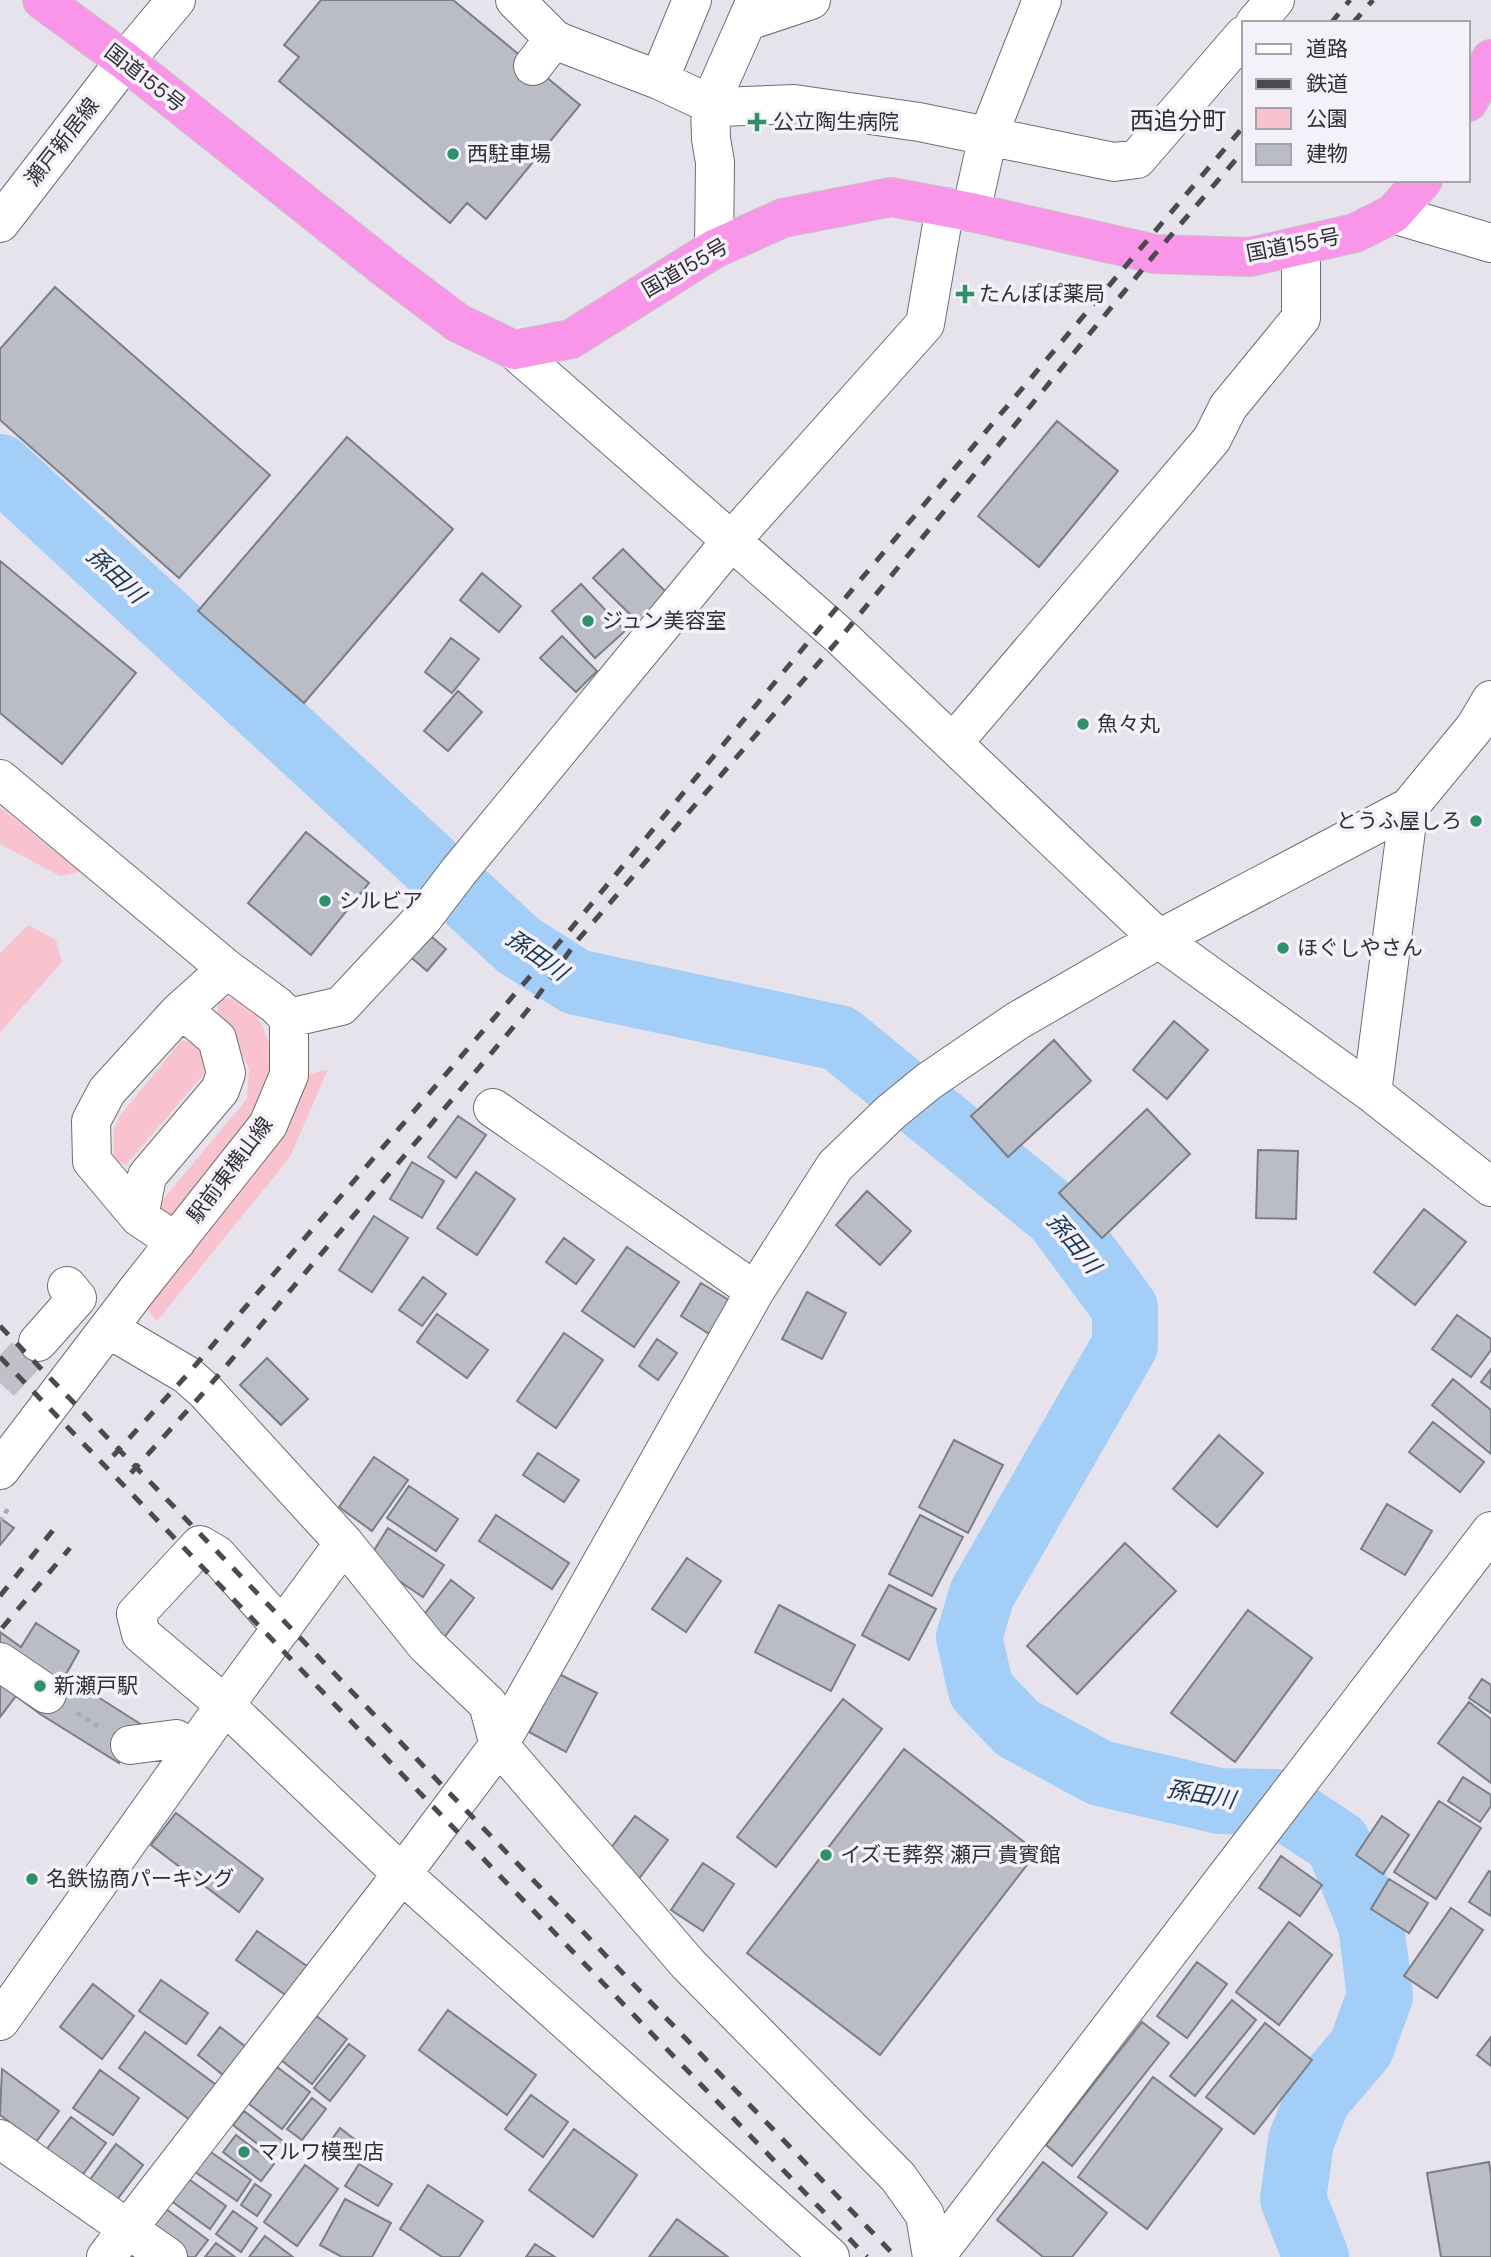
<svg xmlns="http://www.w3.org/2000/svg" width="1491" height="2257" viewBox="0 0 1491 2257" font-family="'DM Sans','Noto Sans JP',sans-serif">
	<rect width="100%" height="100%" fill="#e7e3ed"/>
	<path fill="#f8c2cf" d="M0,807L81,872L60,876L0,844Z
		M28,925L56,940L62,962L0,1032V953Z
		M234,997L255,1010L277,1060L265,1106L172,1217L155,1209L247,1099L249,1069L235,1040L217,1016L219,1000Z
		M181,1041H197L206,1049L204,1074L126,1165L114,1159V1129L120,1116Z
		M328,1069L290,1157L157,1321L145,1307L300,1077Z"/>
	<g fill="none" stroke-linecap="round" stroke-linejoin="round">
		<path stroke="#a3cef8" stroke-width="66" d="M0,467L518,945L576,982L839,1038L1057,1216L1125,1308V1345L982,1594L969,1637L981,1690L1017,1728L1100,1773L1219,1801L1276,1802L1338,1843L1371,1925L1380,1996L1361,2048L1318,2098L1301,2141L1293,2199L1316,2257"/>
	</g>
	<path fill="#bbbdc6" stroke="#7c7e87" stroke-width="2" d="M321,0H453L580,105L486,219L467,203L450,223L279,81L299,57L284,45Z
		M55,287L270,475L179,578L0,420V349Z
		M1057,421L1118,471L1039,567L978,516Z
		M347,437L453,529L304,703L198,611Z
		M623,549L669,595L640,624L593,578Z
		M0,561L136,673L62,764L0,713Z
		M482,573L521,606L499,632L460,600Z
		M581,584L625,631L595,658L552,611Z
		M562,636L597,671L576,692L540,658Z
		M451,638L479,659L452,693L425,672Z
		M458,691L482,712L448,751L424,731Z
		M306,832L369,883L311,955L248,903Z
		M426,932L446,949L427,971L407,954Z
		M1174,1021L1208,1050L1167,1099L1133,1070Z
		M1054,1040L1091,1081L1008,1157L971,1116Z
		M1147,1109L1190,1154L1102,1238L1059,1193Z
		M458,1116L486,1135L456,1178L428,1157Z
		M1258,1150L1298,1151L1296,1219L1256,1218Z
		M412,1162L444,1181L422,1218L390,1199Z
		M476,1172L515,1199L477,1255L437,1228Z
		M867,1191L911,1231L880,1265L836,1225Z
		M1424,1209L1466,1242L1415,1305L1374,1272Z
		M374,1216L408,1238L372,1292L339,1270Z
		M564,1238L594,1260L576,1284L546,1262Z
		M627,1247L679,1282L634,1347L582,1311Z
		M423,1277L446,1294L422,1326L399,1310Z
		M701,1283L732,1302L711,1335L681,1316Z
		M807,1292L846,1313L822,1359L782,1339Z
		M437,1314L488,1350L467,1378L417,1342Z
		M1457,1315L1491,1339V1350L1471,1377L1432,1349Z
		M564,1333L603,1360L556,1428L517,1401Z
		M657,1339L677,1353L658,1380L639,1366Z
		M267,1358L308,1399L281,1425L240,1385Z
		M1491,1369V1389L1481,1382Z
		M1453,1379L1491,1410V1454L1432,1405Z
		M1433,1422L1484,1462L1460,1492L1409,1452Z
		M1219,1435L1263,1473L1217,1527L1173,1489Z
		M954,1440L1003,1465L968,1533L919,1507Z
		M538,1453L579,1480L564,1502L523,1475Z
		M374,1457L408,1480L372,1531L339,1507Z
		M409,1486L458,1519L436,1551L387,1518Z
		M1387,1504L1432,1531L1405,1575L1361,1549Z
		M496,1515L569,1563L552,1589L479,1541Z
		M920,1515L963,1537L932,1596L889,1574Z
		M0,1518L14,1528L0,1545Z
		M388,1528L444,1565L423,1597L368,1560Z
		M1125,1543L1176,1591L1077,1694L1027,1646Z
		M687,1558L721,1581L686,1632L652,1609Z
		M451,1580L474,1598L443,1639L419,1621Z
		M889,1585L936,1609L909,1660L862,1635Z
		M779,1605L855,1645L831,1691L755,1652Z
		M1248,1610L1312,1658L1235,1762L1171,1713Z
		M36,1623L79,1651L65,1676L142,1725L119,1763L40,1714L16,1696L0,1717V1632L21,1647Z
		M559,1674L597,1693L566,1752L529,1732Z
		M1482,1679L1491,1685V1713L1469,1698Z
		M843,1699L882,1729L776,1867L737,1837Z
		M1469,1702L1491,1719V1783L1438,1743Z
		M904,1749L1037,1852L880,2055L747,1953Z
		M1463,1777L1491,1795V1806L1480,1822L1448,1801Z
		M1439,1801L1481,1828L1436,1899L1394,1872Z
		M176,1813L263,1879L239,1912L151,1845Z
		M635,1816L668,1840L638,1880L605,1856Z
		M1382,1816L1409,1835L1383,1874L1356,1855Z
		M1281,1856L1322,1885L1300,1916L1259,1888Z
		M703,1863L734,1884L703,1931L671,1910Z
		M1489,1871L1491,1872V1916L1469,1902Z
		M1389,1879L1428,1903L1409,1933L1371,1909Z
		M1451,1908L1483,1930L1437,1998L1404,1976Z
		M1289,1922L1332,1955L1279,2025L1236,1992Z
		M257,1931L311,1969L290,1998L236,1960Z
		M1197,1962L1227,1984L1187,2038L1157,2016Z
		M161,1980L208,2013L186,2044L139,2011Z
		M93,1984L134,2016L102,2059L60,2027Z
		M1232,2000L1256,2020L1195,2096L1170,2076Z
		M448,2010L536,2075L507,2115L419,2050Z
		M315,2015L347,2039L312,2084L281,2060Z
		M1142,2022L1169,2043L1072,2166L1046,2145Z
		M1265,2023L1312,2060L1254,2134L1206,2097Z
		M220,2027L250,2050L228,2079L198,2055Z
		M145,2032L219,2087L193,2122L119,2068Z
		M1491,2037V2066L1477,2055Z
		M349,2044L365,2056L330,2101L314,2088Z
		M277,2067L310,2092L282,2129L249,2104Z
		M2,2069L59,2111L36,2142L0,2115Z
		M100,2070L139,2098L113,2135L73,2108Z
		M1153,2077L1222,2129L1147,2229L1078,2177Z
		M531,2095L568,2122L543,2157L505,2129Z
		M312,2098L326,2109L302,2140L287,2129Z
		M244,2111L284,2142L273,2156L233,2125Z
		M71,2117L106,2143L78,2181L43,2154Z
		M340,2128L358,2142L342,2163L324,2150Z
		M574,2129L637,2175L593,2237L529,2190Z
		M236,2135L274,2164L261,2181L223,2152Z
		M116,2144L143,2165L116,2201L89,2181Z
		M202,2146L251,2180L237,2201L188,2167Z
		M1043,2162L1107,2213L1072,2257H1043L997,2220Z
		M1489,2162L1491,2174V2257H1441L1427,2173Z
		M359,2164L392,2184L378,2206L345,2186Z
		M305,2165L338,2189L297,2246L264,2222Z
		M186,2177L226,2206L210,2229L170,2200Z
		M255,2184L271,2195L257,2216L241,2205Z
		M428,2185L483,2221L459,2257H442L400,2229Z
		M345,2199L391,2223L372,2257H342L320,2245Z
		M162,2206L208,2240L195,2257H181L144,2230Z
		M233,2211L257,2228L241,2252L216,2234Z
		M677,2219L728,2257H649Z
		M265,2236L293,2257H249Z
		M216,2243L235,2257H205Z
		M535,2244L555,2257H526Z"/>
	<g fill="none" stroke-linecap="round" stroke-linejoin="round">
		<path stroke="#c2bfc8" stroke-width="38" stroke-dasharray="38 19" stroke-linecap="butt" d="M0,1383L38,1342"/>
		<g stroke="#6f6c74" stroke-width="40">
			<path id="minor" d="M515,0L554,39L562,43L659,80L710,104L720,107L794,104L919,122L1114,162L1137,159L1244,35
				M748,21L811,0
				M1255,23L1275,0
				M533,66L554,39
				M659,80L692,0
				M971,212L988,136L1042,0
				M1393,214L1491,243
				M0,223L125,61L176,0
				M714,249L715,162L711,139L710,104L756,0
				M514,350L841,637L1159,939L1372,1093L1491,1187
				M953,743L1212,439L1228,407L1301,318V247
				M0,779L227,969L276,1005L289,1018V1075L268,1125L138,1289L0,1470
				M289,1018L341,1006L424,917L459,871L731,541L925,324L945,207
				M1372,1093L1409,807
				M493,1108L755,1291
				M139,1217L147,1176L220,1090L226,1073L217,1039L196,1021L178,1013
				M176,1242L139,1217L92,1161L91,1121L107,1091L178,1013L227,969
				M109,1329L187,1375L205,1391L344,1543L426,1645L488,1704L499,1745L688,1964L898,2177L925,2215L932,2257
				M38,1342L77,1298L67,1286
				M282,1628L217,1555L200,1545L136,1614L141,1634L225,1705L402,1874L830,2257
				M0,1662L47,1694
				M130,1745L176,1739L192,1751
				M0,2021L225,1705L344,1543
				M0,2139L168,2257
				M106,2257L402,1874L499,1745L755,1291L835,1166L891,1112L929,1081L1017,1021L1159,939L1409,807L1475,727L1491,700
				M935,2257L1491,1531"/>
		</g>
		<g stroke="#c5c4c6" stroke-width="40">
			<path id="highway" d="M42,0L125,61L385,268L458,323L514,350L571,339L714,249L783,218L845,206L891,197L971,212L1155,254L1250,257L1355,233L1393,214L1423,180
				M1468,102L1491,59"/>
		</g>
		<path stroke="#ada9b2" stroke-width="4.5" stroke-dasharray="5 5" stroke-linecap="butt" d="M0,1522L10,1505
			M77,1713L99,1727"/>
		<use href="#minor" stroke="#fff" stroke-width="38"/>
		<use href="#highway" stroke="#fa96e9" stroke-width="38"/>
		<path stroke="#4c4a4f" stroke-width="5" stroke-dasharray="12 12" stroke-linecap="butt" d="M1331,23L1350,0
			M1353,23L1373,0
			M0,1326L896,2257
			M0,1357L867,2257
			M113,1456L187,1375L569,931L824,623L1244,126
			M131,1473L205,1391L527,1011L576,942L841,637L1155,254L1244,150
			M0,1596L54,1529
			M2,1628L70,1548"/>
	</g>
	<g fill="#2f906a" stroke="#f5f1fa" stroke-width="2.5">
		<path d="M753.5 111.5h7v7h7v7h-7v7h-7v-7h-7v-7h7z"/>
		<circle cx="453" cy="154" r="7"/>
		<path d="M961.5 283.5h7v7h7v7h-7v7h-7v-7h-7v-7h7z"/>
		<circle cx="588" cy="621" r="7"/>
		<circle cx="1083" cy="724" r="7"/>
		<circle cx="1476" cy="821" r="7"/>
		<circle cx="325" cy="901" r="7"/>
		<circle cx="1283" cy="948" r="7"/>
		<circle cx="40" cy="1686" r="7"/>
		<circle cx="826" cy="1855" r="7"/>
		<circle cx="32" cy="1879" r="7"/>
		<circle cx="244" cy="2152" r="7"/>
	</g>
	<g text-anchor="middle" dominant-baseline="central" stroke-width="7" stroke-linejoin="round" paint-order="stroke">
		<g font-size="21" fill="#302e32" stroke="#f5f1fa">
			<text transform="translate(145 78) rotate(38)">国道155号</text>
			<text transform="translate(62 142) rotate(-52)">瀬戸新居線</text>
			<text transform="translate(1293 245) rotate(-11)">国道155号</text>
			<text transform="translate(685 268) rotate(-30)">国道155号</text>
			<text transform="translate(230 1170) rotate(-53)">駅前東横山線</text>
		</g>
		<g font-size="21" fill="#302e32" stroke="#f5f1fa" text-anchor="start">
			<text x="773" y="122">公立陶生病院</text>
			<text x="467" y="154">西駐車場</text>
			<text x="979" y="294">たんぽぽ薬局</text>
			<text x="602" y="621">ジュン美容室</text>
			<text x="1097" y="724">魚々丸</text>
			<text x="1462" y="821" text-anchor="end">とうふ屋しろ</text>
			<text x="339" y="901">シルビア</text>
			<text x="1297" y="948">ほぐしやさん</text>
			<text x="54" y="1686">新瀬戸駅</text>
			<text x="840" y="1855">イズモ葬祭 瀬戸 貴賓館</text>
			<text x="46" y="1879">名鉄協商パーキング</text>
			<text x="258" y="2152">マルワ模型店</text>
		</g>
		<g font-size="23" font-style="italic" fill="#173652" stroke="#f5f1fa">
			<text transform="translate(116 575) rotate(43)">孫田川</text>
			<text transform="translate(537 955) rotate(35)">孫田川</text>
			<text transform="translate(1074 1243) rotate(51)">孫田川</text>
			<text transform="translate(1201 1794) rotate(10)">孫田川</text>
		</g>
		<g font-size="24" fill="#302e32" stroke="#f5f1fa">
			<text x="1178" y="120">西追分町</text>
		</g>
	</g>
	<rect x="1242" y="21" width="228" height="161" fill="#f5f1fa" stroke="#a6a3aa" stroke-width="2"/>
	<rect x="1256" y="44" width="35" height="10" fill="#ffffff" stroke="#a6a3aa" stroke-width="2"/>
	<text x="1306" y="56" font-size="21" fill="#302e32">道路</text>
	<rect x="1256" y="79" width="35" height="10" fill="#4c4a4f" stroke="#a6a3aa" stroke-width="2"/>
	<text x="1306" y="91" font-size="21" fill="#302e32">鉄道</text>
	<rect x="1256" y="108" width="35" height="21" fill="#f8c2cf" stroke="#a6a3aa" stroke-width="2"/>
	<text x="1306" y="126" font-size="21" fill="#302e32">公園</text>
	<rect x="1256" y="144" width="35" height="21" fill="#bbbdc6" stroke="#a6a3aa" stroke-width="2"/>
	<text x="1306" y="161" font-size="21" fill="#302e32">建物</text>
</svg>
